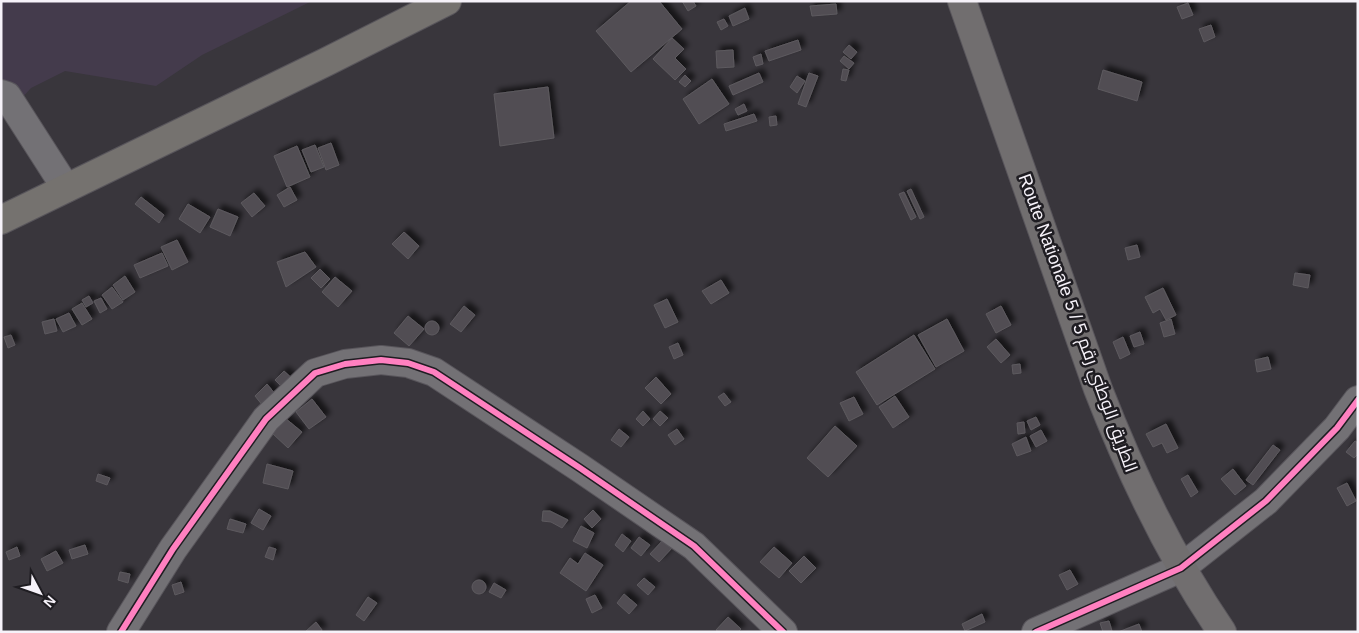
<svg xmlns="http://www.w3.org/2000/svg" width="1359" height="633" viewBox="0 0 1359 633" font-family="Helvetica,Cairo,sans-serif">
	<defs>
		<filter id="shadow"><feDropShadow dx="4.5" dy="-4.5" stdDeviation="2.5" flood-color="#0009"/></filter>
	</defs>
	<rect width="100%" height="100%" fill="#39363c"/>
	<path fill="#443b4c" d="M1,1H312L202,55L156,86L65,71L31,88L1,121Z"/>
	<path fill="#514e53" stroke="#5d5a5f" filter="url(#shadow)" d="M631,1H659L682,29L631,72L596,31Z
		M682,1H693L696,6L688,11Z
		M1188,3L1193,15L1182,19L1177,7Z
		M836,4L837,14L812,16L810,6Z
		M745,8L749,19L733,26L729,16Z
		M724,19L728,26L721,30L717,22Z
		M1211,25L1215,37L1204,42L1199,29Z
		M672,38L684,49L675,58L686,69L675,80L653,59Z
		M798,40L801,50L769,61L765,51Z
		M849,45L857,52L851,59L843,52Z
		M733,50L734,67L717,68L716,51Z
		M761,54L763,64L756,66L753,57Z
		M844,56L854,63L849,69L840,61Z
		M843,69L849,70L846,81L841,80Z
		M1103,70L1142,82L1137,101L1098,89Z
		M759,73L763,82L733,95L729,86Z
		M809,73L818,76L806,107L798,104Z
		M685,75L691,81L685,87L679,82Z
		M797,76L805,81L797,93L790,87Z
		M712,79L729,104L699,124L683,99Z
		M548,87L554,138L500,146L494,94Z
		M744,104L747,111L738,115L735,109Z
		M754,114L757,121L726,131L724,124Z
		M776,116L777,125L770,126L769,117Z
		M331,143L339,165L326,170L318,148Z
		M315,145L324,167L311,172L302,150Z
		M297,146L310,177L287,187L274,156Z
		M290,187L297,200L284,207L277,195Z
		M911,189L924,217L920,219L907,191Z
		M904,192L916,217L911,220L899,194Z
		M254,193L265,206L252,217L241,203Z
		M141,197L164,215L159,223L135,204Z
		M188,204L210,217L200,233L179,219Z
		M218,209L238,217L230,236L210,227Z
		M404,232L419,246L408,259L392,244Z
		M177,240L188,262L172,270L161,247Z
		M1137,245L1140,257L1128,260L1125,248Z
		M305,252L316,267L286,287L277,262Z
		M162,253L168,266L140,278L134,265Z
		M320,269L330,279L321,288L311,278Z
		M1295,273L1310,275L1308,288L1293,285Z
		M125,276L135,292L123,300L113,285Z
		M335,277L352,291L338,307L322,292Z
		M721,280L729,293L711,304L702,291Z
		M112,287L123,302L112,309L102,295Z
		M1163,288L1176,315L1166,320L1160,309L1153,313L1145,297Z
		M89,296L93,303L86,307L82,300Z
		M101,298L107,309L100,313L94,301Z
		M667,299L678,322L665,328L654,305Z
		M82,303L92,319L82,325L72,309Z
		M464,306L475,315L461,332L450,324Z
		M1001,306L1011,325L996,333L986,314Z
		M69,313L76,326L63,332L56,319Z
		M408,316L424,329L409,346L394,333Z
		M54,319L57,331L45,334L42,322Z
		M947,319L964,351L936,367L918,335Z
		M1171,319L1175,334L1164,337L1160,323Z
		M425 328a7 7 0 1 1 14 0a7 7 0 1 1-14 0Z
		M1140,332L1144,344L1134,347L1130,336Z
		M11,335L15,345L8,348L4,337Z
		M914,335L935,369L877,405L856,372Z
		M1123,337L1130,354L1120,359L1113,342Z
		M996,339L1010,355L1001,363L987,347Z
		M678,343L683,355L674,359L669,347Z
		M1268,357L1271,369L1257,372L1255,360Z
		M1020,364L1021,373L1013,374L1012,365Z
		M284,371L295,381L286,391L275,380Z
		M656,377L671,394L661,404L645,388Z
		M267,384L276,395L263,406L255,396Z
		M724,393L731,402L725,406L718,397Z
		M895,396L909,417L893,428L879,407Z
		M854,397L863,414L849,421L840,403Z
		M312,399L326,417L309,429L296,412Z
		M643,411L650,419L643,426L636,419Z
		M660,411L668,418L660,426L653,419Z
		M1036,417L1040,425L1031,430L1027,421Z
		M285,418L302,432L288,448L272,433Z
		M1024,422L1025,433L1018,434L1017,423Z
		M1166,424L1178,448L1167,453L1162,443L1153,447L1146,434Z
		M835,426L857,446L828,477L807,458Z
		M619,429L629,437L621,447L611,440Z
		M677,429L684,439L675,445L668,435Z
		M1041,430L1047,441L1036,447L1030,436Z
		M1026,437L1031,451L1017,456L1012,444Z
		M1355,441L1358,443V454L1354,458L1346,452Z
		M1273,445L1280,450L1253,485L1246,480Z
		M267,464L293,471L288,489L263,483Z
		M1233,469L1246,486L1235,495L1221,479Z
		M98,474L110,478L107,485L96,481Z
		M1188,475L1198,492L1191,497L1181,479Z
		M1347,483L1356,501L1347,506L1337,488Z
		M259,509L271,516L263,530L251,523Z
		M593,510L601,519L592,528L584,519Z
		M543,511H550L568,520L562,528L551,522L542,521Z
		M230,519L246,524L243,533L227,529Z
		M581,526L594,533L587,548L573,541Z
		M622,534L631,541L623,552L615,545Z
		M639,537L650,545L641,556L631,548Z
		M663,540L672,548L659,562L650,554Z
		M85,545L88,554L72,559L69,550Z
		M17,547L20,556L9,560L6,552Z
		M269,547L276,549L273,560L265,557Z
		M774,547L792,563L779,578L760,562Z
		M56,551L63,563L47,571L41,559Z
		M585,553L603,565L586,591L560,573L570,558L578,564Z
		M804,556L816,568L801,583L789,571Z
		M1070,570L1078,584L1067,590L1059,575Z
		M120,572L130,574L128,583L118,580Z
		M644,578L655,587L648,595L637,585Z
		M472 587a7 7 0 1 1 14 0a7 7 0 1 1-14 0Z
		M181,582L184,592L175,595L172,585Z
		M494,583L506,590L501,598L489,592Z
		M624,594L637,605L629,614L617,603Z
		M595,595L602,608L592,613L586,599Z
		M368,597L377,603L364,621L356,615Z
		M982,614L985,622L965,631L962,624Z
		M728,617L741,629L738,632H719L716,630Z
		M1109,621L1112,631L1103,632L1100,623Z
		M316,622L322,630L321,632H305Z
		M1139,624L1142,632H1118Z"/>
	<g fill="none" stroke-linecap="round" stroke-linejoin="round">
		<g stroke="#58555b" stroke-width="30">
			<path id="minor" d="M1,94L7,96L66,188
				M121,632L173,549L266,419L315,373L345,364L381,360L408,363L434,372L580,468L694,546L783,632
				M1036,632L1181,568L1266,501L1337,428L1358,400"/>
		</g>
		<g stroke="#58555b" stroke-width="30">
			<path id="major" d="M962,1L1098,389C1131,474 1170,556 1222,632"/>
		</g>
		<g stroke="#58555b" stroke-width="30">
			<path id="highway" d="M1,220L326,62L447,1"/>
		</g>
		<use href="#minor" stroke="#737175" stroke-width="28"/>
		<use href="#major" stroke="#716e6f" stroke-width="28"/>
		<use href="#highway" stroke="#75726f" stroke-width="28"/>
		<g stroke="#1f1d22" stroke-width="9">
			<path id="cycleway" d="M121,632L173,549L266,419L315,373L345,364L381,360L408,363L434,372L580,468L694,546L783,632
				M1036,632L1181,568L1266,501L1337,428L1358,400"/>
		</g>
		<use href="#cycleway" stroke="#ff80c0" stroke-width="6"/>
	</g>
	<g text-anchor="middle" dominant-baseline="central" stroke-width="5" stroke-linejoin="round" paint-order="stroke">
		<g font-size="18" fill="#f6f2f9" stroke="#1f1d22">
			<text transform="translate(1078 323) rotate(70)">Route Nationale 5 / الطريق الوطني رقم 5</text>
		</g>
	</g>
	<rect width="1359" height="633" fill="none" stroke="#f6f2f9" stroke-width="5"/>
	<g transform="translate(40 593) rotate(131)" stroke="#1f1d22" stroke-width="4" paint-order="stroke">
	<path d="M0-4L9 19L0 12L-9 19Z" fill="#f6f2f9"/>
	<text y="-8" font-size="14" font-weight="bold" text-anchor="middle" fill="#f6f2f9">N</text>
	</g>
</svg>
